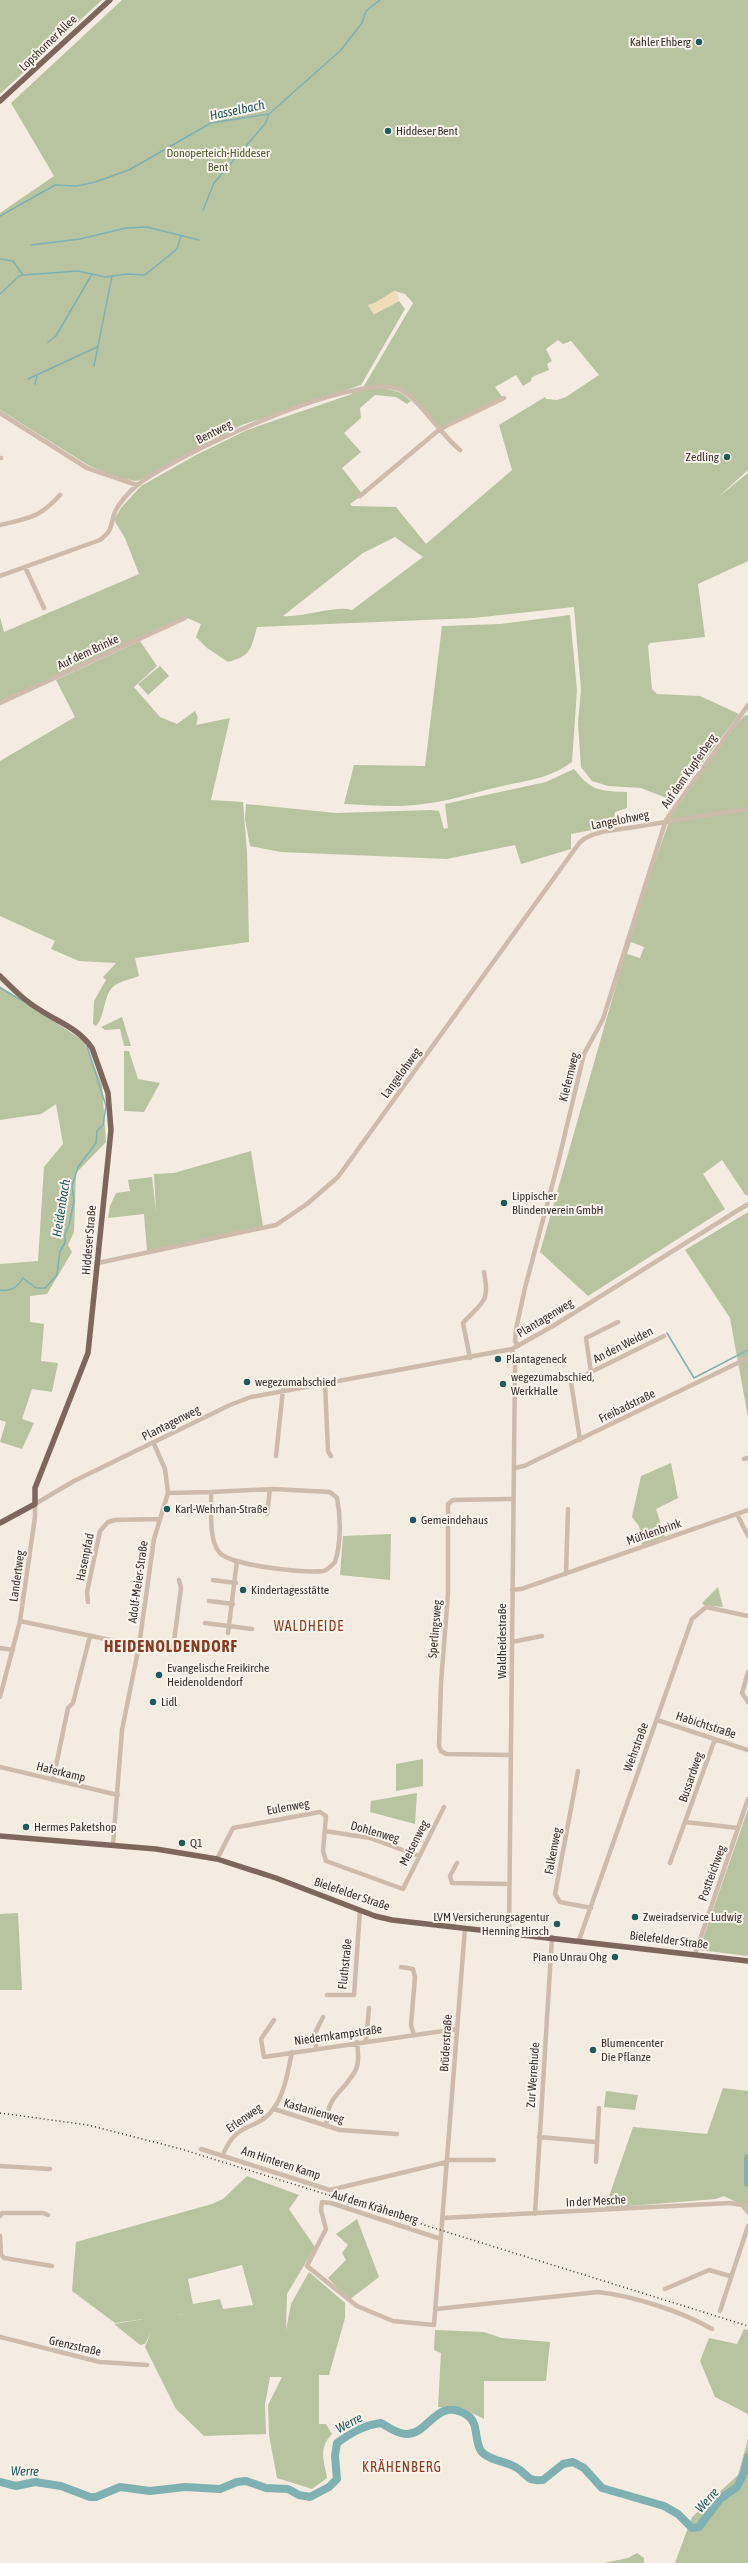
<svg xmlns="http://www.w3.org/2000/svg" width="748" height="2563" viewBox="0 0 748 2563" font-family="'Asap Condensed',sans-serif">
	<rect width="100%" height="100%" fill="#f4ebe1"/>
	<path fill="#b8c4a0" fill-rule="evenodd" d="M0,0H102L0,94Z
		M122,0H748V470L717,498L748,473V561L698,584L705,637L650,643L648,646L652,689L657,694L700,696L739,714L674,801L641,788L608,786L592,781L581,767L578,723L581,690L574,607L473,618L257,627C251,649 251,656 228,662L207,648L196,637L201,624L185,617L0,701V617L4,632L139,574L125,538L114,520L121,508L141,486L196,455L247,430L352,394L353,391C373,389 396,384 411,401L407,404L396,397L375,395L360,408L361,418L344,433L361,452L342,468L363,495L350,504L352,506L396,507L426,544L512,470L499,425L545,397L546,399L557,400L566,397L599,375L571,341L563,344L558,340L546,349L552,361L547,364L549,370L532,377L531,381L523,386L516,375L495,387L503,398L441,427L401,388L364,386L413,303L405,294L394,291L375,303L368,305L374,314L399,301L405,309L361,385L242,425L147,478L136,481L115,477L88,465L0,410V213L54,176L11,103ZM395,537L423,557L352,610C337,605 301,618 283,616L363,553Z
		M570,615L577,690L572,762C547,780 527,780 498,787C473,793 449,801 423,804C397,808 370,805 344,804L354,765L425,766L442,626L500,624Z
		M140,641L157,666L134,687L160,717L177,724L195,711L198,718L196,725L230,718L211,800L243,802L247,852L249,942L135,958L139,976C132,979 124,980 117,984C102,992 107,1014 96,1026L93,1024L94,1001L106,980L103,977L116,963L79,961L51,949L55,941L0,916V761L75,717L56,680Z
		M160,666L169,676L148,695L138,684Z
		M748,715V1194L746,1196L722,1160L703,1174L725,1209L588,1296L540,1252L637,912L671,816L735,726L744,716ZM631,942L644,947L640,958L627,954Z
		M574,769C591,791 600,791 627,792V808L615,812L613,826L571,834V849L521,864L515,845L447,859L281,852L250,846L245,819L246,804L336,813L431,810L439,811L444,829L448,828L445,804L546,782Z
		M0,986L84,1041L102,1085L106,1142L76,1173L74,1232L68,1245L72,1252L47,1294L30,1296V1322L44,1324L41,1361L58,1363L52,1392L32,1389L22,1419L34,1423L22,1449L0,1442L6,1422L0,1420V1264L38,1261L44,1167L63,1144L56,1104L41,1114L0,1120Z
		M122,1017L131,1046H124L120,1029L105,1030L101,1027Z
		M124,1051H129L138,1079L160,1083L144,1112L124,1111Z
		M251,1151L263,1226L147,1251L144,1214L108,1218L110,1206L116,1193L130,1191L128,1180L152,1177L156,1212L154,1174L174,1173Z
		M748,1212V1417L730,1318L685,1250Z
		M671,1463L678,1498L656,1509L665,1537L642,1545L639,1526L632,1517L641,1476Z
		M391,1534L390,1580L340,1575L343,1536Z
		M718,1587L723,1607L704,1605L702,1603Z
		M423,1759V1786L396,1791V1764Z
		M417,1793L415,1824L370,1812L371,1801Z
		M748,1809V1956L699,1950Z
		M18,1913L22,1990H0V1914Z
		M723,2088L748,2091V2208L724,2196L716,2199L605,2208L633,2127L707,2134Z
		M606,2091L638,2095L635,2110L604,2107Z
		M247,2176L299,2195L289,2209L315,2247L287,2294L286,2330L291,2304L309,2272L345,2303V2318L329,2375H319V2424H326L332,2434C318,2449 324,2460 327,2478L312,2489L277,2478L269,2435L268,2405L282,2377H270L265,2404L266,2434L204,2436L176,2409L145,2347L151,2332L145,2344L140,2345L114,2324L144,2319L115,2323L72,2291L76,2242L212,2204L223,2199ZM242,2265L253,2305L177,2315L223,2309L220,2299L193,2304L188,2279Z
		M357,2219L379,2277L349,2300L328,2278L346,2260L342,2253L348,2245L336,2234Z
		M744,2329L748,2330V2414L715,2397L700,2361L709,2338L737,2344Z
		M435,2330L484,2332L502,2338L550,2342L546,2381H484V2419L462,2408L438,2407L441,2353L434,2350Z
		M748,2439V2563H675L692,2517L738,2475Z
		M637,2553L644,2558V2563H604L628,2558Z"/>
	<path fill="#efdcb8" d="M394,291H397L399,301L374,314L368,305L375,303Z"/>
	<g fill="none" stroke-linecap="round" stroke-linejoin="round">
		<path stroke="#7fb0b2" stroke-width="1.5" d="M203,210L214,183L265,124L269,114
			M0,216L55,185L77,186L95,182L129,170L211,123L269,114L340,51L362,23L366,11L380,0
			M31,245L80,239L126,228L147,227L199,240
			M0,259L13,261L23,275
			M0,294L19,276L23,275L78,271L105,277L127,274L145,275L177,249L181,236
			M48,342L56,336L92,274
			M94,366L112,276
			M28,379L97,347
			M35,384L37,376
			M0,988L23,1001
			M0,1290C11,1292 18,1287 23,1278L36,1288H45L57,1275L60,1251L65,1243V1234L69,1225L74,1201L72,1186L78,1167L96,1143L97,1131L103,1125L106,1106L87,1046
			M667,1333L694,1378L748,1350"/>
		<path stroke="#7fb0b2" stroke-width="8" d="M748,2158V2183
			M0,2482L16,2486L35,2482L61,2486L90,2497H96L120,2487L150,2491L185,2487L220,2489L237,2482L246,2481L266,2488L288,2489L299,2495L310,2497L329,2487L337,2479L335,2456L337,2443C351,2433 364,2425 381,2423C388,2427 397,2434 406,2434C429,2435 436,2396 467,2415C479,2422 474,2441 481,2451C489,2461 507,2461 517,2468C523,2471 526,2477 531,2479C536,2481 539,2480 543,2480L563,2464L573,2462L584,2468L602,2488L664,2506L678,2514L692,2528L699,2527L720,2499L737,2487L744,2473L748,2457"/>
		<path stroke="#cdbbac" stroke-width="4.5" d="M0,413L87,468L137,485
			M0,458H1
			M360,496L440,429L504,398
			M0,525C30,518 39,518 60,495
			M25,567L44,608
			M0,576L100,540C115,528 109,526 115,512C119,503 129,492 136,486C172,456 359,369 401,390C419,399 442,436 460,450
			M0,703L185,618
			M98,1263L276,1225L307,1204L338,1177L580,842C594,830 617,830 635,827C673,821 710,814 748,809
			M518,1346L515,1341L516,1329L525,1288L558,1163L584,1054L603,1019L666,820L748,705
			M470,1358L463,1323C483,1301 490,1303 484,1272
			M591,1372L586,1338L618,1322
			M325,1383L328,1451L331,1456
			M580,1440L571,1382L664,1336
			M276,1456L283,1390
			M744,1459L748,1458
			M514,1468L524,1466L748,1358
			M168,1493L211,1492C212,1509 208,1538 219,1552C230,1566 305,1573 323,1571C328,1570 331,1566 335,1562C341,1543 341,1518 337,1498L330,1492L273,1489L211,1492
			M267,1514L270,1489
			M737,1514L748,1536
			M566,1574L568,1509
			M213,1580L236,1583
			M512,1590L521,1589L748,1510
			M209,1601L233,1604
			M88,1602L87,1592L100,1531L108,1522L115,1520L160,1519
			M20,1621L139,1646L189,1651
			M205,1623L252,1629
			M228,1633L237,1561
			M512,1642L542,1636
			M0,1648L13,1650
			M173,1649L181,1588L179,1580
			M748,1672L742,1693L748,1702
			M0,1697L20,1621L35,1517V1504L74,1481L230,1405L251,1397L512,1349L553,1326L748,1204
			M657,1720L748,1750
			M510,1755L446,1754L441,1751L439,1746L441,1683L448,1594V1504L453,1500L512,1499
			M0,1767L118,1795
			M578,1771L555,1894L560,1902L591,1908
			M53,1780L68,1708L73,1703L90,1636
			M685,1822L738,1828
			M325,1831L370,1838L419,1856
			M113,1845L122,1730L139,1646L154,1539L168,1493L165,1469L154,1444
			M217,1859L233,1828L320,1812L326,1816L323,1851L326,1861L403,1889L444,1807
			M457,1863L450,1876L452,1883L509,1884
			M670,1863L715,1739
			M509,1934L515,1366L512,1349
			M579,1940L692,1619L706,1607L748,1616
			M695,1954L748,1799
			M401,1967L413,1969L415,1977L411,2025L414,2035
			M327,1995H354L360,1910
			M274,2020L261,2039L264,2057L457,2029
			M366,2041L369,2008
			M316,2048L315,2033L323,2017
			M274,2109L340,2130L397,2134
			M326,2126C328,2094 340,2096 354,2073C360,2064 358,2052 357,2042
			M539,2137L596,2142
			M201,2149L330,2190L447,2162
			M223,2155C237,2119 258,2132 274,2108C285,2093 288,2070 292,2052
			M448,2160H494
			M596,2162L599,2108
			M0,2166L50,2169
			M535,2214L552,1937
			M0,2216L2,2213H43L48,2215
			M442,2218L730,2203L742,2205L748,2212
			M0,2236L1,2254L4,2258L52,2266
			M441,2239L331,2203L322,2202L321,2210L326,2229L307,2266L357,2306L393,2321L434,2325L465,1928
			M665,2289L709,2270L730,2276
			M436,2309L598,2292C633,2296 681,2311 712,2329
			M720,2311L748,2226
			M0,2337L100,2362L147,2365"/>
		<path stroke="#7d675c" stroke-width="5.5" d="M0,101L110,0
			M0,976C13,989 25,1001 40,1010C60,1023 78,1028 92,1048L108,1093L111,1130L88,1353L35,1488V1504L0,1523
			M0,1836L156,1849L217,1859L276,1878L375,1916L392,1920L748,1961"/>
		<path stroke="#3b302b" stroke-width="1.5" stroke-dasharray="1 3" stroke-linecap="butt" d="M0,2113L88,2125L181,2149L748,2326"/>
	</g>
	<g fill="#1f5a5e" stroke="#fbf5ee" stroke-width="1.5">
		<circle cx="699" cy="42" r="4"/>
		<circle cx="388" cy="131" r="4"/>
		<circle cx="727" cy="457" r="4"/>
		<circle cx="504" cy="1203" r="4"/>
		<circle cx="498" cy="1359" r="4"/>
		<circle cx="247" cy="1382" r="4"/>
		<circle cx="503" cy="1384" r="4"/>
		<circle cx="167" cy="1509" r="4"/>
		<circle cx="413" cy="1520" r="4"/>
		<circle cx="243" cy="1590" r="4"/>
		<circle cx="159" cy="1675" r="4"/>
		<circle cx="153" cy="1702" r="4"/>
		<circle cx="26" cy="1827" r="4"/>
		<circle cx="182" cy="1843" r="4"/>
		<circle cx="635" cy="1917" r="4"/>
		<circle cx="557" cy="1924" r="4"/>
		<circle cx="615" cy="1957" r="4"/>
		<circle cx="593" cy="2050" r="4"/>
	</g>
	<g text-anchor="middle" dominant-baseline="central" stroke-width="4" stroke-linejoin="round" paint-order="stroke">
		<g font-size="12" fill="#3b302b" stroke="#fbf5ee" text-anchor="start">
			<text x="691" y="42" text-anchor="end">Kahler Ehberg</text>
			<text x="396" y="131">Hiddeser Bent</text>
			<text x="719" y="457" text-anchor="end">Zedling</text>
			<text x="512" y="1196">Lippischer<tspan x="512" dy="14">Blindenverein GmbH</tspan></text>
			<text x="506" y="1359">Plantageneck</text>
			<text x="511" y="1377">wegezumabschied,<tspan x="511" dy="14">WerkHalle</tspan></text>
			<text x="255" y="1382">wegezumabschied</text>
			<text x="175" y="1509">Karl-Wehrhan-Straße</text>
			<text x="421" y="1520">Gemeindehaus</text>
			<text x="251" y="1590">Kindertagesstätte</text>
			<text x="167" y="1668">Evangelische Freikirche<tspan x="167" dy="14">Heidenoldendorf</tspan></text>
			<text x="161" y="1702">Lidl</text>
			<text x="34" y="1827">Hermes Paketshop</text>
			<text x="190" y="1843">Q1</text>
			<text x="549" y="1917" text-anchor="end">LVM Versicherungsagentur<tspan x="549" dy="14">Henning Hirsch</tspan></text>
			<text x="643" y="1917">Zweiradservice Ludwig</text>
			<text x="607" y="1957" text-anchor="end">Piano Unrau Ohg</text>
			<text x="601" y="2043">Blumencenter<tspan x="601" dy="14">Die Pflanze</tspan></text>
		</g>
		<g font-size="12" fill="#3b302b" stroke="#fbf5ee">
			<text transform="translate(48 43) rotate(-44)">Lopshorner Allee</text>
			<text transform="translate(214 432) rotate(-27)">Bentweg</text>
			<text transform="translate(88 652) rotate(-25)">Auf dem Brinke</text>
			<text transform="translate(689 771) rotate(-55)">Auf dem Kupferberg</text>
			<text transform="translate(620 820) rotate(-11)">Langelohweg</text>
			<text transform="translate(401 1073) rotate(-54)">Langelohweg</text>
			<text transform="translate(569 1077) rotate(-76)">Kiefernweg</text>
			<text transform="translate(89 1240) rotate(-85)">Hiddeser Straße</text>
			<text transform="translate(545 1318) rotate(-31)">Plantagenweg</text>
			<text transform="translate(623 1345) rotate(-27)">An den Weiden</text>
			<text transform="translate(627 1406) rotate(-26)">Freibadstraße</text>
			<text transform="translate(171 1423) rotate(-27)">Plantagenweg</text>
			<text transform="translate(654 1532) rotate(-19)">Mühlenbrink</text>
			<text transform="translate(85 1557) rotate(-78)">Hasenpfad</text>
			<text transform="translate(17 1576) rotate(-82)">Landertweg</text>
			<text transform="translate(138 1582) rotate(-82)">Adolf-Meier-Straße</text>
			<text transform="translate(435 1629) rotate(-85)">Sperlingsweg</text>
			<text transform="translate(502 1641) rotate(-90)">Waldheidestraße</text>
			<text transform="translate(706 1725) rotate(18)">Habichtstraße</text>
			<text transform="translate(636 1747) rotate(-70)">Wehrstraße</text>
			<text transform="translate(61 1772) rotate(14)">Haferkamp</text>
			<text transform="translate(691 1777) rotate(-71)">Bussardweg</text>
			<text transform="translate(288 1807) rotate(-10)">Eulenweg</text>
			<text transform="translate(375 1832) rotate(16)">Dohlenweg</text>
			<text transform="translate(414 1843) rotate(-63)">Meisenweg</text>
			<text transform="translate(553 1851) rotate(-79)">Falkenweg</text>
			<text transform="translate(712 1873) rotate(-70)">Postteichweg</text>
			<text transform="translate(352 1894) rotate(19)">Bielefelder Straße</text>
			<text transform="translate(669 1940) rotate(7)">Bielefelder Straße</text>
			<text transform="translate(345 1964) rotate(-84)">Fluthstraße</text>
			<text transform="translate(338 2035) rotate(-8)">Niedernkampstraße</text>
			<text transform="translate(446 2043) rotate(-86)">Brüderstraße</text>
			<text transform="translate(533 2075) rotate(-86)">Zur Werrehude</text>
			<text transform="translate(314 2111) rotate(16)">Kastanienweg</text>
			<text transform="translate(244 2118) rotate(-35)">Erlenweg</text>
			<text transform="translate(281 2163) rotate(18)">Am Hinteren Kamp</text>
			<text transform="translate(596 2201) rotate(-3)">In der Mesche</text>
			<text transform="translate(375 2207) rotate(17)">Auf dem Krähenberg</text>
			<text transform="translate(75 2346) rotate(13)">Grenzstraße</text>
		</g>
		<g font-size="12" fill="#4a5a2e" stroke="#fbf5ee">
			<text x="218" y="153">Donoperteich-Hiddeser<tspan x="218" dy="14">Bent</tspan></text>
		</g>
		<g font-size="13" font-style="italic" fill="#1f5a5e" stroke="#fbf5ee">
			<text transform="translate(237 110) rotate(-12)">Hasselbach</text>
			<text transform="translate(61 1208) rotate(-81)">Heidenbach</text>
			<text transform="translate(349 2423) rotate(-28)">Werre</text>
			<text transform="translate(25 2471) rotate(1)">Werre</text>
			<text transform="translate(707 2500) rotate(-48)">Werre</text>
		</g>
		<g font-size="14" letter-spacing="1" fill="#8c3b22" stroke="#fbf5ee">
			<text x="309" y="1626">WALDHEIDE</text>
			<text x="402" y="2467">KRÄHENBERG</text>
		</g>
		<g font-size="16" font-weight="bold" letter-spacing="1" fill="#8c3b22" stroke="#fbf5ee">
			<text x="171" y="1646">HEIDENOLDENDORF</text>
		</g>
	</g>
</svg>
